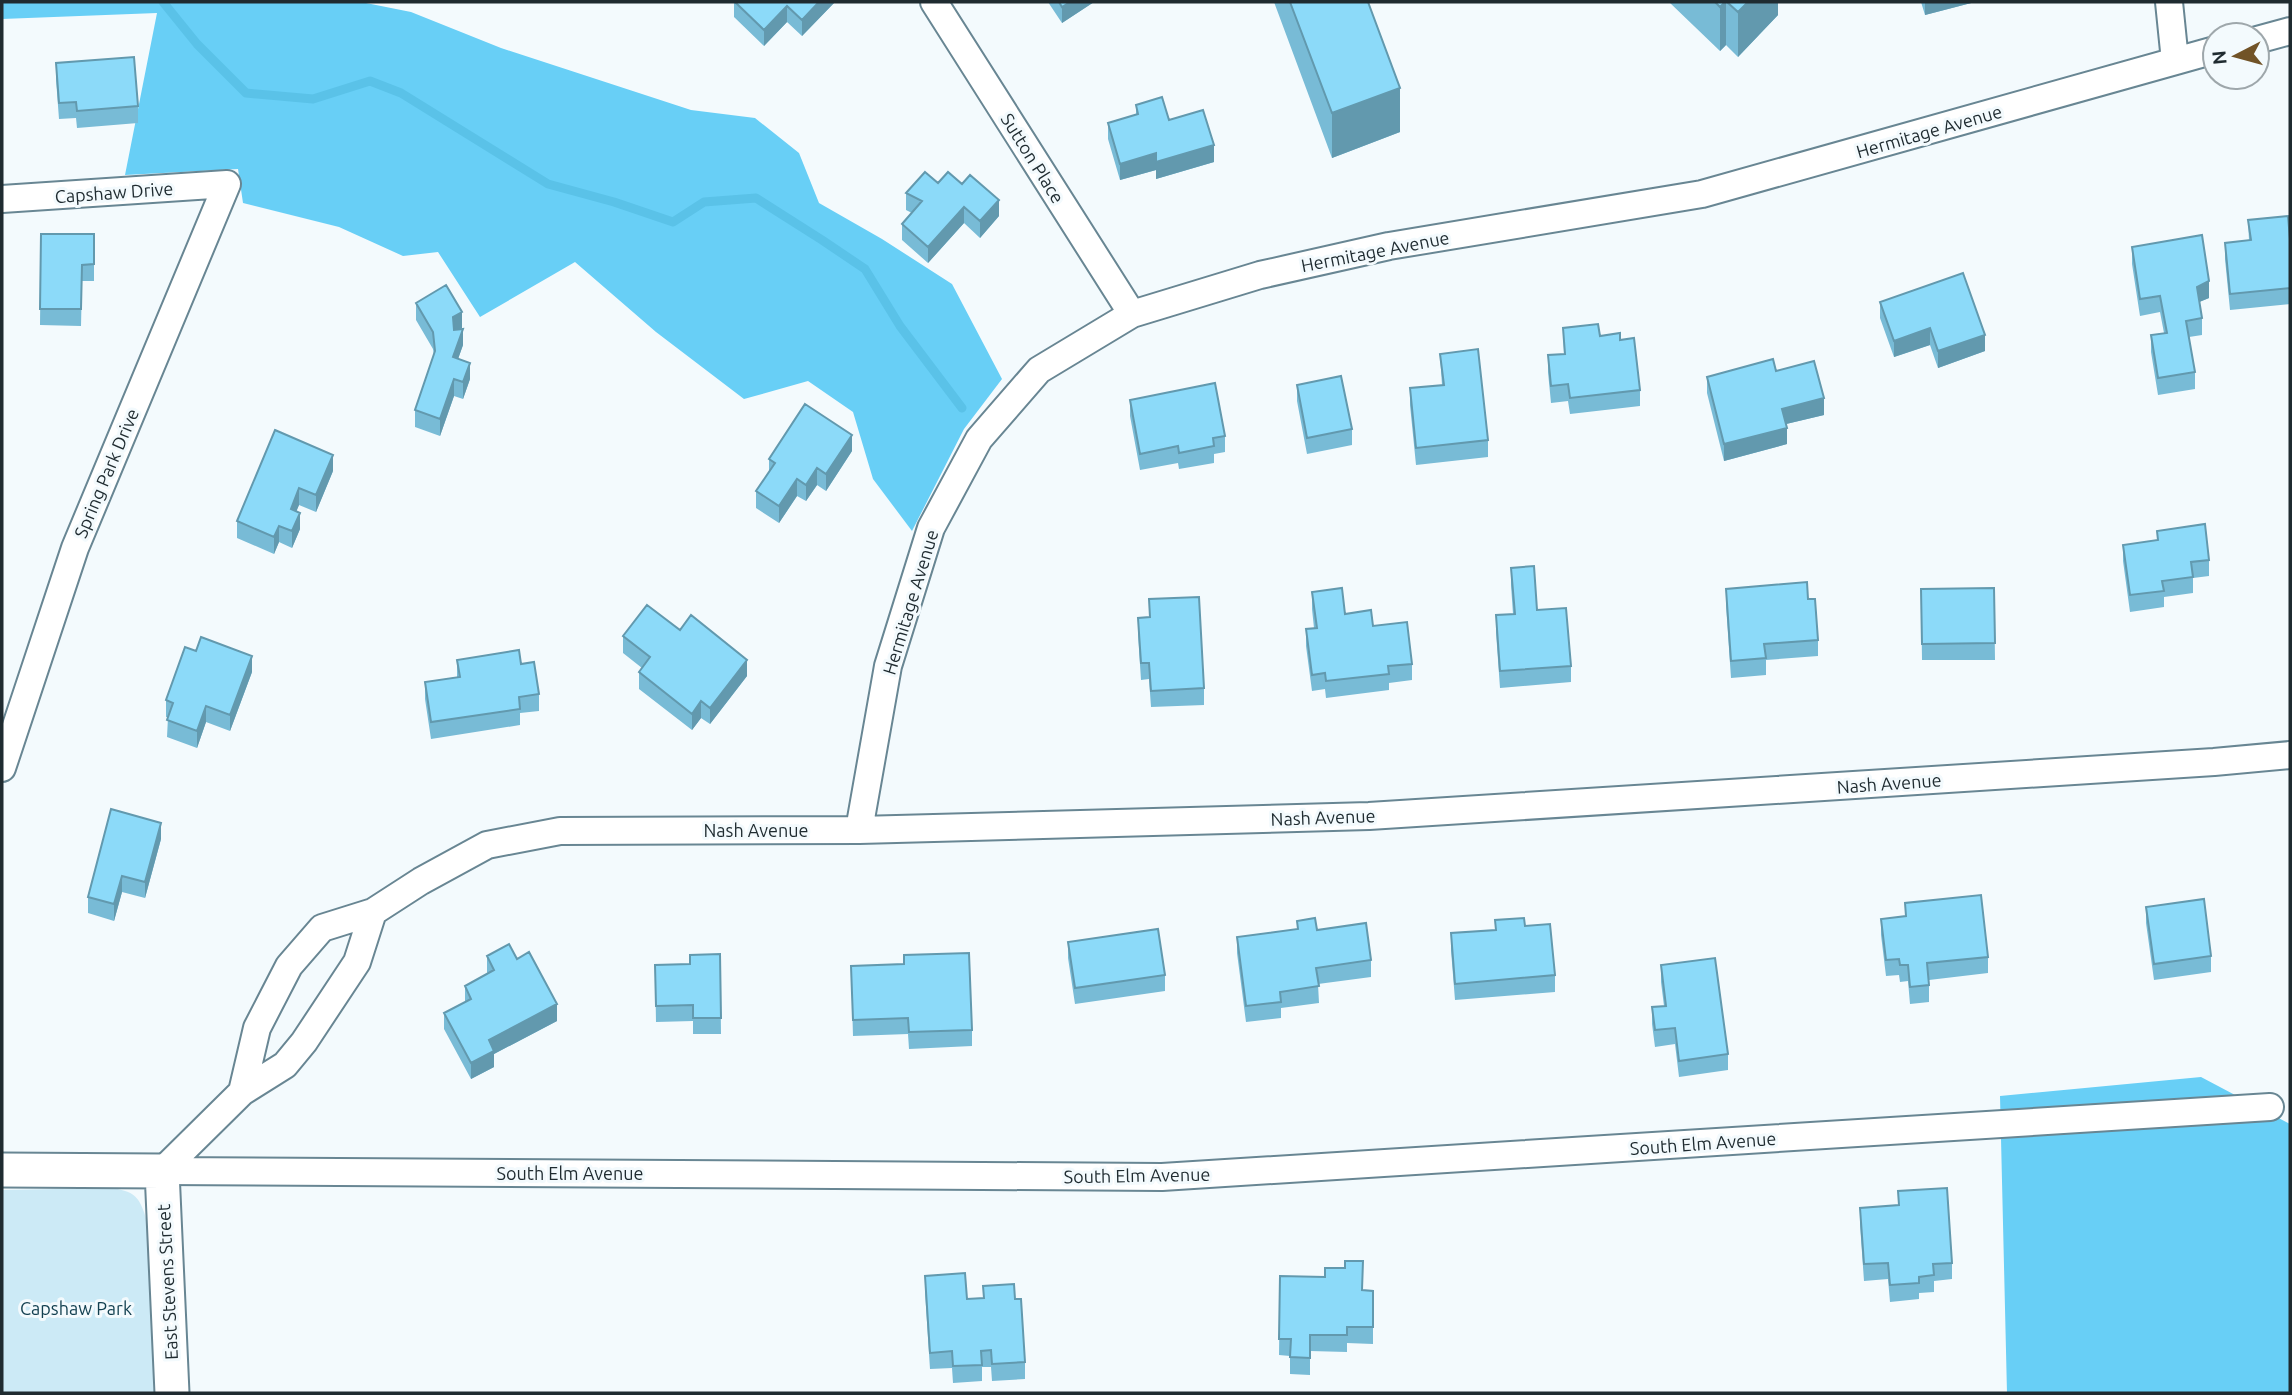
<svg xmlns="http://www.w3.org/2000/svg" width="2292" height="1395" viewBox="0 0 2292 1395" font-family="Ubuntu,sans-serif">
	<rect width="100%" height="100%" fill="#f3fafd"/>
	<path fill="#cceaf6" d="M112,1188C138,1192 140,1199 148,1224L154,1393H2V1190Z"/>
	<path fill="#68cff6" d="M2,2H361L411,12L501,48L691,110L755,118L799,153L819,203L882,239L952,284L1002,379L964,429L912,531L873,479L853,412L808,381L744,399L656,332L575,262L480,317L438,252L403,256L339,227L243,203L238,169L125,175L157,13L2,19Z
		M2201,1077L2290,1124V1393H2007L2000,1096Z"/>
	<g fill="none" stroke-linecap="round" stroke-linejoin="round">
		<path stroke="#5ac2e8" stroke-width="9" d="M163,2L197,44L246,93L313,99L370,81L401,93L548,184L614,202L673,222L704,202L756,198L822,240L865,269L900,326L962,408"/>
		<g stroke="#688693" stroke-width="30">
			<path id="minor" d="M934,2L1132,314
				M2169,2L2175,61
				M2257,40L2290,31
				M2,199L227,184L75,548L2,768
				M859,830L888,666L931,528L979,439L1039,370L1132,314L1260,275L1389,246L1702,194L2215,50
				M242,1092L257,1028L289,966L322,928L373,912L421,881L487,845L560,831L859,830L1369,816L2214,762L2290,755
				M162,1171L1162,1177L2270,1107
				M162,1171L242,1092L285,1065L304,1042L357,962L373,912"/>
		</g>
		<g stroke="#688693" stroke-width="37">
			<path id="tertiary" d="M2,1170L162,1171L172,1393"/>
		</g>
		<use href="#minor" stroke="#fff" stroke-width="26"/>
		<use href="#tertiary" stroke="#fff" stroke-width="33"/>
	</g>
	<path fill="#78bbd6" d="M734,2H834V3L802,36L787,22L764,46L734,17Z
		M1048,2H1094L1062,23Z
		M1274,2H1368L1400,132L1332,158Z
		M1669,2H1778V15L1738,57L1726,45L1720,51Z
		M1921,2H1975L1925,15Z
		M56,63L138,106V123L77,128L76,118L59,119L56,79Z
		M1136,105L1169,120L1214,162L1156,179V170L1120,180L1108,139V123L1136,115Z
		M938,183L999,216L980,238L964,223L928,263L902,240V224L912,213L906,210V193Z
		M2248,220L2290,239V304L2230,310L2225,259V243L2249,240Z
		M41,234H94V281H82L81,326L40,325Z
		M2132,247L2209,298L2199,302L2202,318V335L2189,337L2195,372V389L2158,395L2151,352V335L2164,333L2160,312L2140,316L2132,264Z
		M1880,302L1985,351L1938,368L1930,345L1894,357L1880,318Z
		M416,303L462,328L460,329L463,345L458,359L470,379L463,399L454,396L440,436L415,427V410L434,355L433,349L416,320Z
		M1563,328L1620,340L1640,390V406L1570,414L1568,401L1551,403L1548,372V355L1564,354Z
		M1440,354L1488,440V457L1416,465L1410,405V388L1442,385Z
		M1776,371L1824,415L1786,424L1787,444L1724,461L1707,393V377Z
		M1297,385L1352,429V445L1307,454L1297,401Z
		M1130,400L1225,436V452L1214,454V463L1179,469L1178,463L1140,470L1130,416Z
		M852,451L826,491L817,485L806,501L797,496L779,523L756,508V491L769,472V459Z
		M333,471L316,512L299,505L296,511L300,529L292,548L279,542L274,554L237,538V521Z
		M2157,531L2209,560V576L2193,578V593L2164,597V607L2130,612L2123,561V545L2157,540Z
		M1511,568L1571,666V682L1500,688L1496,632V615L1513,614L1511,585Z
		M1994,588L1995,660H1922L1921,589Z
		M1726,589L1808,599L1818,640V656L1766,660V675L1731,678L1726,605Z
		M1312,592L1345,614L1373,626L1412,664V680L1389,683V690L1326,698L1325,689L1312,691L1306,646V629L1314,628L1312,609Z
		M1149,599L1204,688V705L1151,707L1149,679L1141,680L1138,634V618L1149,617Z
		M680,630L747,676L710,724L701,718L692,730L639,689V672L642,668L623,653V636Z
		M457,660L521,664L539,694V711L520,713V725L431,739L425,699V682L457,677Z
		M252,672L230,731L206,722L197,748L167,737L168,717H166V700Z
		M161,839L145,898L122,892L114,921L88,913V897Z
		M1905,903L1988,957V973L1929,980V1002L1910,1004L1908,981L1900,982L1899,975L1886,976L1881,935V919L1905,916Z
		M2146,907L2211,956V972L2154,980L2146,923Z
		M1495,920L1555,975V992L1455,1000L1451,950V933L1495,930Z
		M1297,921L1317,930L1371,960V977L1318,984L1319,1003L1281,1008V1018L1246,1022L1237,953V937L1297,929Z
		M1068,942L1165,975V991L1075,1004L1068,958Z
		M720,954L721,1034H693V1021L656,1022L655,965L690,964Z
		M487,956L517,959L557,1021L494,1054V1067L471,1079L444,1029V1013L465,1002V986L488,974L487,972Z
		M1661,965L1728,1054V1070L1679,1077L1675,1044L1655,1047L1652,1024V1007L1664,1006L1661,982Z
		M851,966L972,1030V1046L909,1049L908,1034L853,1036Z
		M1898,1191L1952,1263V1279L1934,1281V1292L1919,1293V1299L1890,1302L1888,1279L1864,1281L1860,1224V1208L1898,1205Z
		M925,1276L967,1299L983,1298V1286L1015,1299L1025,1362V1379L992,1381L991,1367H982V1381L953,1383L952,1368L930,1369L925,1292Z
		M1280,1276L1363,1290L1373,1291V1344L1347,1343V1352L1310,1351V1375L1290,1374V1356L1279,1355Z"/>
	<path fill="#6299ae" d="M819,2H834V3L802,36V20Z
		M1070,2H1094L1062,23V7Z
		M1725,2H1726V45L1720,51V7Z
		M1748,2H1778V15L1738,57V12Z
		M1925,2H1975L1925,15Z
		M787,6V22L764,46V30Z
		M1400,88V132L1332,158V113Z
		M1214,145V162L1156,179V170L1120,180V164L1156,153Z
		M999,200V216L980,238V221Z
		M964,207V223L928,263V247Z
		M2209,281V298L2197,303V287Z
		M462,312V328L453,333V317Z
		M1930,328V345L1894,357V341Z
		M463,329V345L453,373V357Z
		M1985,335V351L1938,368V351Z
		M470,363V379L463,399V382Z
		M454,379V396L440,436V419Z
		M1824,398V415L1782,425V409Z
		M1787,428V444L1724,461V444Z
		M852,435V451L826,491V474Z
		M333,455V471L316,512V495Z
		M817,468V485L806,501V485Z
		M797,479V496L779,523V506Z
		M299,488V505L291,525V509Z
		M300,513V529L292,548V531Z
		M279,526V542L274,554V537Z
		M252,656V672L230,731V715Z
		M747,660V676L710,724V708Z
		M701,701V718L692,730V714Z
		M206,706V722L197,748V731Z
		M161,823V839L145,898V882Z
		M122,876V892L114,921V904Z
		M557,1004V1021L494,1054V1067L471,1079V1063L489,1040Z"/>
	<path fill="#8cdaf9" stroke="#6299ae" stroke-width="2" d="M735,2H819L802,20L787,6L764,30Z
		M1059,2H1070L1062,7Z
		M1290,2H1368L1400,88L1332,113Z
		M1715,2H1725L1720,7Z
		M1727,2H1748L1738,12Z
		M134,57L138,106L77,111L76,102L59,103L56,63Z
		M1162,97L1169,120L1203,110L1214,145L1156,162V153L1120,164L1108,123L1138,114L1136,105Z
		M925,172L938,183L948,172L962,184L970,175L999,200L980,221L964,207L928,247L902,224L922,201L906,193Z
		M2288,216L2290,239V288L2230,294L2225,243L2251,240L2248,220Z
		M41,234H94V264L82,265L81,309H40Z
		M2202,235L2209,281L2197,287L2202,318L2186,321L2195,372L2158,378L2151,335L2167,333L2160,296L2140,299L2132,247Z
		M1963,273L1985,335L1938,351L1930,328L1894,341L1880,302Z
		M446,285L462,312L453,317L454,330L463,329L453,357L470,363L463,382L454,379L440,419L415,410L435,351L433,332L416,303Z
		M1598,324L1600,336L1620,333V340L1634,338L1640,390L1570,398L1568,384L1551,386L1548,355L1565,354L1563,328Z
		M1478,349L1488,440L1416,448L1410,388L1444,385L1440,354Z
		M1773,359L1776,371L1814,361L1824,398L1782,409L1787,428L1724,444L1707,377Z
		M1341,376L1352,429L1307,438L1297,385Z
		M1215,383L1225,436L1213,438L1214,446L1179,453L1178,446L1140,454L1130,400Z
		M805,404L852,435L826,474L817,468L806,485L797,479L779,506L756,491L775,463L769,459Z
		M275,430L333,455L316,495L299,488L291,509L300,513L292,531L279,526L274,537L237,521Z
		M2205,524L2209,560L2191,562L2193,577L2162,581L2164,591L2130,595L2123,545L2158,540L2157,531Z
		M1534,566L1537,610L1566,608L1571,666L1500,671L1496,615L1515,614L1511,568Z
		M1807,582L1808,599H1815L1818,640L1764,644L1766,658L1731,661L1726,589Z
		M1342,588L1345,614L1371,610L1373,626L1407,622L1412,664L1388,666L1389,674L1326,681L1325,673L1312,675L1306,629L1317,628L1312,592Z
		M1994,588L1995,643L1922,644L1921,589Z
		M1199,597L1204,688L1151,691L1149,663H1141L1138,618L1150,617L1149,599Z
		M647,605L680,630L691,615L747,660L710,708L701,701L692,714L639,672L650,657L623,636Z
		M201,637L252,656L230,715L206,706L197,731L167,720L173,703L166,700L185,647L196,651Z
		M519,650L521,664L534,662L539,694L519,697L520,709L431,722L425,682L460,677L457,660Z
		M111,809L161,823L145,882L122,876L114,904L88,897Z
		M1981,895L1988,957L1927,963L1929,985L1910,987L1908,965H1900L1899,959L1886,960L1881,919L1906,916L1905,903Z
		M2204,899L2211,956L2154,964L2146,907Z
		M1315,918L1317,930L1366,923L1371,960L1316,968L1319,986L1280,992L1281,1002L1246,1006L1237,937L1298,929L1297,921Z
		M1524,918L1525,926L1550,924L1555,975L1455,984L1451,933L1496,930L1495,920Z
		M1158,929L1165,975L1075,988L1068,942Z
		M509,944L517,959L529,952L557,1004L489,1040L494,1051L471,1063L444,1013L471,999L465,986L494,970L487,956Z
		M969,953L972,1030L909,1032L908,1018L853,1020L851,966L904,964V955Z
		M720,954L721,1018H693V1005L656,1006L655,965L690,964V955Z
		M1715,958L1728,1054L1679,1061L1675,1028L1655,1030L1652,1007L1666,1006L1661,965Z
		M1947,1188L1952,1263L1933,1264L1934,1275L1919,1277V1283L1890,1285L1888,1263L1864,1264L1860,1208L1899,1205L1898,1191Z
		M1345,1261H1363L1362,1290L1373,1291V1327H1347V1335H1310V1358L1290,1357L1291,1339H1279L1280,1276L1325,1277V1268H1345Z
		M965,1273L967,1299L984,1298L983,1286L1014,1284L1015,1299H1021L1025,1362L992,1364L991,1350L981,1351L982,1365L953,1366L952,1351L930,1353L925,1276Z"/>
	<g text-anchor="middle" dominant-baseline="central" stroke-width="6" stroke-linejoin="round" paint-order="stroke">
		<g font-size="18" fill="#1f2b30" stroke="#f3fafd">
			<text transform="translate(1929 131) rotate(-16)">Hermitage Avenue</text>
			<text transform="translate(1033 158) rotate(58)">Sutton Place</text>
			<text transform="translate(114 192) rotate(-4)">Capshaw Drive</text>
			<text transform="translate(1375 251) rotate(-11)">Hermitage Avenue</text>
			<text transform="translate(106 473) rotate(-67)">Spring Park Drive</text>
			<text transform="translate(910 602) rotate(-73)">Hermitage Avenue</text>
			<text transform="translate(1889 783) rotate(-4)">Nash Avenue</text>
			<text transform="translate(1323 817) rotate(-2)">Nash Avenue</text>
			<text x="756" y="830">Nash Avenue</text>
			<text transform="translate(1703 1143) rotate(-4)">South Elm Avenue</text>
			<text x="570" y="1173">South Elm Avenue</text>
			<text transform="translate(1137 1175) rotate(-1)">South Elm Avenue</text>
			<text transform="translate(167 1282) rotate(-93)">East Stevens Street</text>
		</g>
		<g font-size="18" fill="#113f4f" stroke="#f3fafd">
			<text x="76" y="1308">Capshaw Park</text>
		</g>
	</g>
	<rect width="2292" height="1395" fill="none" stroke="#1f2b30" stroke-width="7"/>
	<g transform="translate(2236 56) rotate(264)"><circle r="33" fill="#f3fafd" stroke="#9ea7ab" stroke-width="2"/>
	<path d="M0-5L12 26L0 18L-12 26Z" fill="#715327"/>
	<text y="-10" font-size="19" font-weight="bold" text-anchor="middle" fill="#1f2b30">N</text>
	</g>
</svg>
